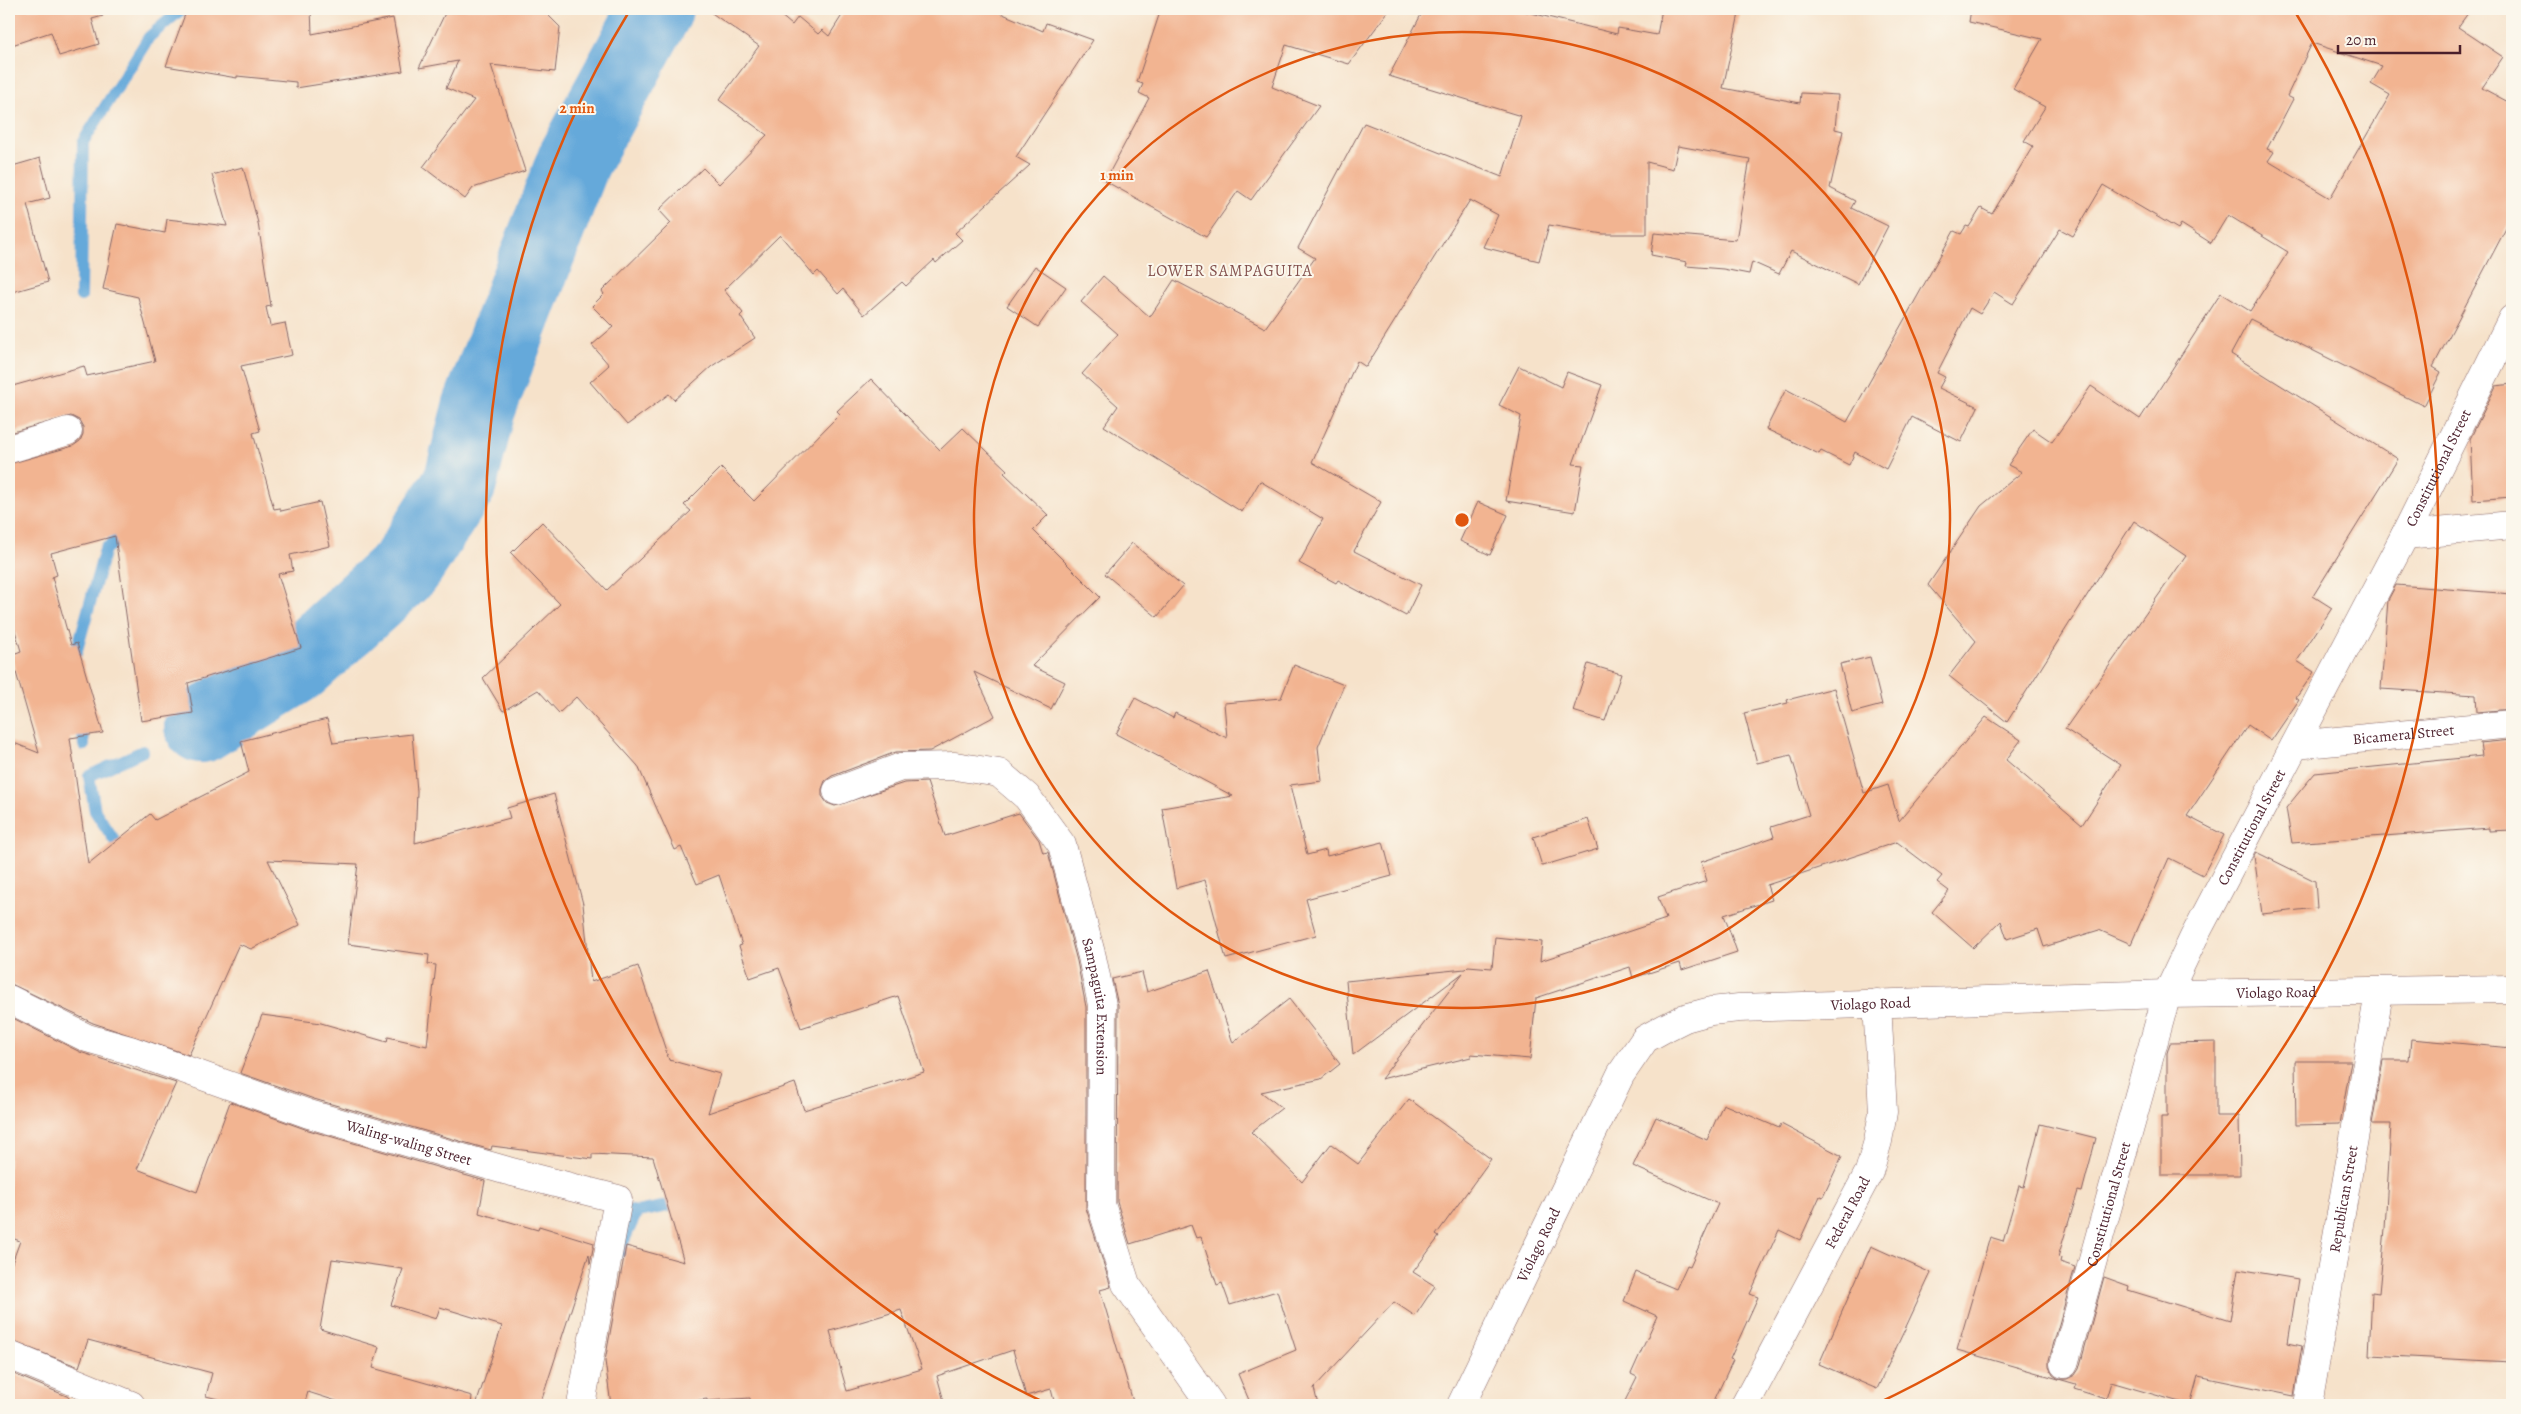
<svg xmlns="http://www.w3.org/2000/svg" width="2521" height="1414" viewBox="0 0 2521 1414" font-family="Alegreya,serif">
	<rect width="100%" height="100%" fill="#fbf7ec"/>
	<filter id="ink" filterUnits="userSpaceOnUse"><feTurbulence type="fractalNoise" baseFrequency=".02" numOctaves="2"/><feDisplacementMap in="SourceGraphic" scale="10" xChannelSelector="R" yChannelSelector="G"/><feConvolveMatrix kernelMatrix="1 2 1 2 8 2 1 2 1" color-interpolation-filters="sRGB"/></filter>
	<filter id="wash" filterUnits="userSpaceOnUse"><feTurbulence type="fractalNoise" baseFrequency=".0096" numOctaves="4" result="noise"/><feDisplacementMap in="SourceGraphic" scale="20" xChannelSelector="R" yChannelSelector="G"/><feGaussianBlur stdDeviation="1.12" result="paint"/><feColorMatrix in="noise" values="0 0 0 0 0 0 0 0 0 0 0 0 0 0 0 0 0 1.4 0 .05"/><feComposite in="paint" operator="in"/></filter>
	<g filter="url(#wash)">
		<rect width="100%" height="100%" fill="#f6e2ca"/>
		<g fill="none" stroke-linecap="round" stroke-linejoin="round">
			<path stroke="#65a9da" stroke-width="12" d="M81,296L83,142L149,37L182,9
				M76,663L75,657L105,549L122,537L130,536
				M82,720L84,745
				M125,856L95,811L89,776L143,751
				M637,1212L668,1206L684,1210
				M618,1253L637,1212L628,1210
				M76,1387L82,1392L85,1405"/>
			<path stroke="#65a9da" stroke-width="74" d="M201,726L299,665L406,567L460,483L479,408L574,160L656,9"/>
		</g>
		<g id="blocks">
			<path fill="#f2b491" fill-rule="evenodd" d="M9,9H102L103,16L92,19L99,44L59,56L51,32L9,46Z
				M187,9H311L312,34L393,18L403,71L296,88V82L237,76V78L166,66Z
				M447,9H542L560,27L555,72L491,65L525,171L473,188L465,199L423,167L474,100L446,88L458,61L419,68Z
				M706,9H773L792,25L798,17L818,34L822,30L829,36L846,9H991L1043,31L1046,23L1093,40L1016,157L1030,165L955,233L962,240L936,263L934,260L906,286L902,282L864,315L843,289L838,294L818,271L814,275L780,235L724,290L743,313L740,316L755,338L712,366L674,400L669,394L627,425L590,382L609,365L592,345L613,327L592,306L604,294L602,291L671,223L659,210L703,168L719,184L767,135L719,100L759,46Z
				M1161,9H1390L1349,64L1286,45L1272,87L1319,106L1251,200L1238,191L1206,237L1105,181L1149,98L1139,93L1143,84L1137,82Z
				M1424,9H1515L1617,34L1618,28L1657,35L1662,9H1740L1723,88L1800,103L1801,93L1838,95L1835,129L1843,131L1830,188L1855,201L1851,208L1888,226L1858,284L1791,251L1779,274L1752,262L1749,274L1723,269L1686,266L1687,262L1651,255L1654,233L1736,240L1750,159L1678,146L1673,169L1647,162V234H1603L1549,225L1539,261L1483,247L1498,215L1470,200L1366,367L1357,361L1312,462L1381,502L1354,551L1421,585L1406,616L1338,580L1336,583L1299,563L1323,519L1260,481L1242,512L1104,426L1118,406L1082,374L1118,334L1081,302L1103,276L1150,317L1174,280L1265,328L1315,258L1298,248L1364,123L1502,177L1521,116L1389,76Z
				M1971,9H2471L2458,27L2503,57L2482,88L2512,104V217L2433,367L2441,372L2424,406L2250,319L2231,354L2398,459L2313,596L2332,608L2297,661L2314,672L2296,698L2299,700L2271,741L2248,725L2187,816L2224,835L2203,875L2169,858L2131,944L2099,930L2044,947L2038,929L2007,939L2001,921L1973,948L1932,912L1949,891L1937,882L1942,876L1897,842L1767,885L1772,900L1724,915L1737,952L1682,970L1680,963L1633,978L1630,967L1536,998L1530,1059L1471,1054V1057L1381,1079L1463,973L1353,1055L1346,981L1465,969L1468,966L1492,968L1495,937L1542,942L1540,961L1666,919L1658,897L1707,881L1701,862L1774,837L1771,827L1809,815L1791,755L1757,763L1744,713L1788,703L1787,700L1834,688L1864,793L1888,785L1899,821L1986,717L2021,740L2006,760L2082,825L2121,765L2065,729L2186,556L2134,521L2007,722L1949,676L1976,641L1928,585L1981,506L2022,472L2008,465L2033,429L2052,442L2091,386L2140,419L2221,293L2250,311L2288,252L2228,215L2211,243L2181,224L2178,229L2103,185L2073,236L2060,229L2013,304L1994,292L1980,314L1970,308L1937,373L1945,377L1939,388L1978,407L1961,442L1912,417L1886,469L1855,452L1849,465L1821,451L1819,454L1766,429L1786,389L1847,422L1954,231L1961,234L1966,226L1969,227L1981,208L1992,214L2033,146L2024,141L2045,107L2013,89L2042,39L1969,22ZM2312,43L2382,66L2371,84L2390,95L2330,198L2268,161L2274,152L2267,149L2293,99L2287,96Z
				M40,158L50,198L27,204L48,282L9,293V167Z
				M243,167L258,223L271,306L266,307L270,326L285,323L292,355L241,366L260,431L253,433L274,509L280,508L281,511L320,502L330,546L290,555L293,571L278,574L301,648L188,683L193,713L141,721L115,536L51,553L57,575L52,577L71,645L77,643L103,733L70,738L88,864L150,814L155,820L249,772L241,741L327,719L333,743L412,734L417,791L415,843L510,818L507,808L554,794L583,904L591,982L638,966L669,1060L720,1074L708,1113L795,1083L804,1110L924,1072L898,996L801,1028L779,968L750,978L739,946L742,945L719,875L697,884L681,847L675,850L638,766L576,697L559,713L538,690L503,711L483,678L560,604L511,553L542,522L607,590L691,511L684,505L721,468L754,501L840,414L837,411L871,379L940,450L963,428L1007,470L1004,473L1048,515L1033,530L1100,597L1032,666L1065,682L1051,709L974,672L995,716L930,751L896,752L832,776L825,781L822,789V796L827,803L835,806L904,783L927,782L945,836L1019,813L1039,840L1043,853L1048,852L1077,961L1086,1007V1208L1111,1287L1100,1290L1134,1405H1055L1051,1389L1026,1396L1013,1350L937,1376L945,1405H751L750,1398L707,1401V1399L665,1405H611L605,1361L626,1246L684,1262L653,1157L592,1154V1159L492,1146L491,1150L314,1099L240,1073L262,1015L321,1023L387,1042L388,1037L427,1046L436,965L428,964L429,955L348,944L358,864L268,860L300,925L251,949L239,944L189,1055L93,1023L9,983V741L39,753L11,655L21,651L9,610V464L73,446L80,441L83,434V427L79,420L71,416L9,433V387L84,366L87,376L155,361L138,297L103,289L117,224L165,233L167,219L227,226L212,175ZM901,1310L922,1369L847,1391L830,1331Z
				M1035,266L1066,287L1038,327L1007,306Z
				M1519,366L1561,387L1567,372L1602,385L1573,464L1583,465L1575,512L1506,501L1521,416L1499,405Z
				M2512,384V497L2473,500L2470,439L2496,386Z
				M1478,502L1508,515L1490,555L1460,541Z
				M1132,543L1183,586L1157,617L1105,574Z
				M2396,585L2512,594V709L2477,712L2476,695L2381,689L2388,600Z
				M1870,657L1882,705L1852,713L1840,664Z
				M1588,664L1621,674L1605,721L1573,711Z
				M1294,665L1344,685L1318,747L1322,781L1290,785L1307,855L1326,850L1327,856L1383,842L1392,876L1306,899L1316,935L1226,959L1205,880L1176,888L1162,808L1233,796L1116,734L1135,698L1173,718L1175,713L1227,738L1224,703L1281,698Z
				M2512,740V830L2489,831V828L2292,843L2286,808L2315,773L2482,756L2480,743Z
				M1588,819L1598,849L1542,866L1533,837Z
				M2256,852L2315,881L2317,908L2262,914L2254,855Z
				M1209,971L1233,1043L1289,999L1340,1064L1321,1079L1261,1092L1282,1108L1251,1132L1302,1182L1331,1144L1358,1164L1409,1099L1491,1159L1436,1235L1439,1237L1413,1272L1435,1286L1415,1316L1394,1302L1314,1388L1318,1405H1251L1238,1374L1296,1350L1277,1291L1230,1305L1222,1283L1217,1285L1201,1237L1196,1238L1191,1225L1130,1244L1117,1202L1118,1005L1112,979L1142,972L1147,992Z
				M9,1016L80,1052L176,1083L137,1169L197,1192L230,1102L305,1129L485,1181L479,1213L538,1230L539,1226L594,1243L590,1264L589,1254L540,1405H476L502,1326L440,1307L436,1319L391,1305L403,1269L332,1259L320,1329L379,1347L373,1368L472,1396L471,1405H349L308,1392L304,1405H242L206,1396L212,1373L88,1340L79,1367L9,1340V1271L20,1241L9,1237Z
				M2411,1039L2512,1048V1362L2369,1355L2372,1292L2379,1293L2385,1229L2391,1124H2372L2383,1060H2409Z
				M2216,1042V1116H2239L2240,1175H2161V1117H2167V1053L2170,1043Z
				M2295,1061H2351L2340,1124L2296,1125Z
				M1723,1104L1779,1128L1781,1124L1842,1156L1823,1197L1820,1196L1800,1240L1779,1230L1750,1294L1758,1297L1730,1359L1733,1360L1712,1405H1623L1637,1377L1631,1374L1657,1316L1624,1301L1636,1272L1676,1289L1687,1265L1690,1266L1718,1204L1633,1166L1656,1117L1707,1140Z
				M2040,1124L2096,1138L2082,1192L2078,1191L2058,1257L2061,1258L2060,1262L2075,1267L2049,1360V1367L2053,1375L2059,1379H2067L2075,1375L2079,1369L2104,1277L2129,1286L2128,1290L2230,1321L2238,1269L2298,1279L2288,1343L2302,1346L2294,1396L2198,1376L2190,1405L2111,1382L2106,1399L2074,1389L2076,1384L1957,1350L1990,1237L2003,1241L2019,1186L2024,1187Z
				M1871,1246L1931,1273L1877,1389L1819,1364Z
				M9,1372L69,1397L66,1405H9Z"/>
		</g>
	</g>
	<g filter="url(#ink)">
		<use href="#blocks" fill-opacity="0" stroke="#866363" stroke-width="1"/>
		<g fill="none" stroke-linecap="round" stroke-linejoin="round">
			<g stroke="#866363" stroke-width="29">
				<g id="minor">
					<path d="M9,449L68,431"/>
					<path d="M2405,535L2512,525"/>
					<path id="s1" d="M2295,745L2512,724"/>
					<path id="s2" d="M837,791L901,767L955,766L999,773L1027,797L1062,845L1092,957L1102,1005L1101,1204L1126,1284L1211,1405"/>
					<path id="s3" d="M9,999L87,1038L130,1050L309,1114L508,1171L618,1199L581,1405"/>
					<path d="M9,1355L131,1405"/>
					<path id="s4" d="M2064,1364L2167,994L2194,937L2405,535L2512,319"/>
					<path id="s5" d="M1461,1405L1621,1074L1645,1039L1665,1028L1685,1018L1711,1011L1739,1008L2167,994L2512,989"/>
					<path id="s6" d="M1745,1405L1869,1172L1878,1141L1883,1112L1877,1003"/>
					<path id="s7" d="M2308,1405L2379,993"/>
				</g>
			</g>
			<use href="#minor" stroke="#fff" stroke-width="28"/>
		</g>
	</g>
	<g fill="none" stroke="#e0560e" stroke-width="2.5">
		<circle cx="1462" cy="520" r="488"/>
		<path d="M1050 1405A976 976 0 0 1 630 10M2294 10A976 976 0 0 1 1874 1405"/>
	</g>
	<g text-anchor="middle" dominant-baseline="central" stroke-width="4" stroke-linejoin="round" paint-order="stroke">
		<g font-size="15" fill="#4a1f2b" stroke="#fbf7ec">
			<text stroke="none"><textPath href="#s4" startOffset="976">Constitutional Street</textPath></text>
			<text stroke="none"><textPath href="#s1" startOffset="109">Bicameral Street</textPath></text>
			<text stroke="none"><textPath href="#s4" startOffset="571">Constitutional Street</textPath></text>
			<text stroke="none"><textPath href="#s5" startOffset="1048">Violago Road</textPath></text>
			<text stroke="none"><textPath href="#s5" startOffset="642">Violago Road</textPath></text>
			<text stroke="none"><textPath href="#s2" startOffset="429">Sampaguita Extension</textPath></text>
			<text stroke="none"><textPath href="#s3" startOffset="426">Waling-waling Street</textPath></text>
			<text stroke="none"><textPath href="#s7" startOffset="209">Republican Street</textPath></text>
			<text stroke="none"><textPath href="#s4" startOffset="166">Constitutional Street</textPath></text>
			<text stroke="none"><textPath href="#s6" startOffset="218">Federal Road</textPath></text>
			<text stroke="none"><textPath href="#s5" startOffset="178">Violago Road</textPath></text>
		</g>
		<g font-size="16" letter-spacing="1" fill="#85534f" stroke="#fbf7ec">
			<text x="1230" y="271">LOWER SAMPAGUITA</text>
		</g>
	</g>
	<circle cx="1462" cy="520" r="8" fill="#e0560e" stroke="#fbf7ec" stroke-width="2.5"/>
	<g font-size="15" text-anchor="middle" font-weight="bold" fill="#e0560e" stroke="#fbf7ec" stroke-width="4" stroke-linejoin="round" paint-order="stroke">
		<text x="577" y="113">2 min</text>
		<text x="1117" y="180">1 min</text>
	</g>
	<rect width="2521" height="1414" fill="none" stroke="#fbf7ec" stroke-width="30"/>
	<path d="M2338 45v8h122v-8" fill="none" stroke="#4a1f2b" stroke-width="2.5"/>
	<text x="2346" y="45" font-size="15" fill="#4a1f2b" stroke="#fbf7ec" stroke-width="4" paint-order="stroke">20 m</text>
</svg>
